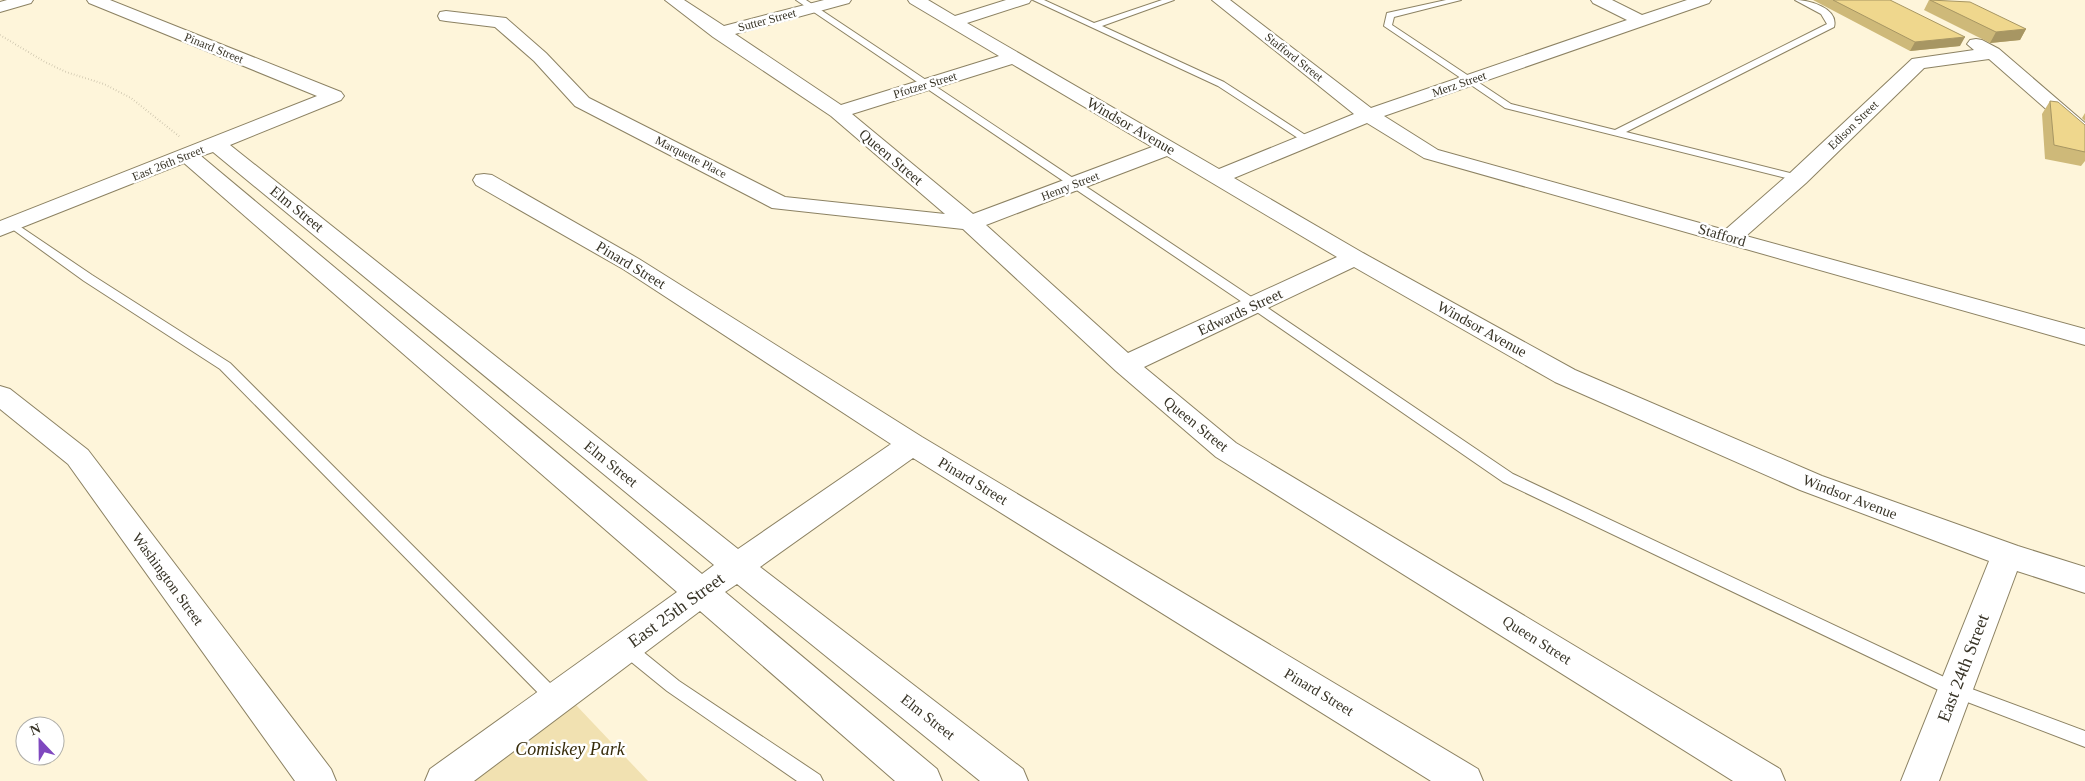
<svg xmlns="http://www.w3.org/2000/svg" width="2085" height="781" viewBox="0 0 2085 781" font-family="'Times New Roman',serif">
	<rect width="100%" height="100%" fill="#fef5da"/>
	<path fill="#f1e1b1" d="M575,704L648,781H471Z"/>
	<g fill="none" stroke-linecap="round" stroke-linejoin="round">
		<g stroke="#8c8263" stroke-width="2">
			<path id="service" d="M796,0H806L1259,302L1513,474L1961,685L2085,731V747L1949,695L1503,482L1251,308Z
				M1033,0H1044L1094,23L1162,0H1174L1102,26L1224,82L1313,140L1308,143L1304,142L1218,86Z
				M1446,0H1461L1394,17L1392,25L1511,104L1615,130L1827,24L1821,14L1795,0C1809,0 1839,8 1834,27L1626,132L1802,176L1803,178L1798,181L1505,108L1384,26L1387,13Z
				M12,221L92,275L230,363L561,694L564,699L561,704L555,707L549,704L220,369L84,281L8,226L6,224L8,222Z
				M625,640L631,642L679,681L820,775L823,781H797L667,691L619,652L616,647L619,642Z"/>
		</g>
		<g stroke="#8c8263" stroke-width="2">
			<path id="minor" d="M7,0H33L31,3L0,12V2Z
				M87,0H110L341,92L344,96L341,100L230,145L738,549L891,444L623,269L476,185L473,180L476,175L484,174L492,175L639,259L922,437L1478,769L1483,781H1431L913,458L760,567L1023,769L1028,781H980L737,584L725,592L937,769L942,781H895L700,611L474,781H425L430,769L677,592L184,163L0,236V221L317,96L89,3ZM213,152L714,565L702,574L201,156Z
				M665,0H684L724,26L824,0H851L849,3L735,34L841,105L999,56L910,3L908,0H928L955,16L1006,0H1031L1029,3L967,23L1219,169L1354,114L1212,0H1230L1371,108L1627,20L1593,3L1591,0H1612L1642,15L1687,0H1711L1709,3L1384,116L1438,150L1725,230L1790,173L1912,59L1974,50L1967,44L1970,40L1976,39L1982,40L1999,49L2085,123V139L2078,137L1989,59L1924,68L1806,183L1746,236L2085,329V345L1424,158L1367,123L1234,178L1363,253L1575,370L1822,476L2018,546L2085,567V593L2017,571L1939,781H1901L1989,561L1800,490L1555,382L1354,267L1144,367L1236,443L1780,769L1785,781H1733L1216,457L1116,371L963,229L772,208L575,106L534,61L495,27L446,21L440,20L438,16L440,12L446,11L506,18L546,53L589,98L785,197L945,214L831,116L713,37ZM1012,64L1152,147L973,214L852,114ZM1167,156L1337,257L1128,353L986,225Z
				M0,386L10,389L88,450L331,769L336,781H295L68,464L0,409Z"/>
		</g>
		<path stroke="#b9b19b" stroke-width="2" stroke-dasharray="0.5 2.5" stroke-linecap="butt" d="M0,35L45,62L66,72L104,84L131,98L180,137"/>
		<use href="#service" fill="#fff" fill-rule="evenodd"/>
		<use href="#minor" fill="#fff" fill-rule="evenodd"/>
	</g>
	<path fill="#ceb979" d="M1813,0H1890L1960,46L1910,51Z
		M1929,0H1938L2026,29L2020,40L1990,43L1924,10Z
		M2050,101L2085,125V161L2081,166L2045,159L2042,114Z
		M2085,113V121L2082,118Z"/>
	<path fill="#a79663" d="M2026,29L2020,40L1990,43L1996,32Z
		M1965,37L1960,46L1910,51L1915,42Z"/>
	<path fill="#efd78d" stroke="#a79663" d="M1833,0H1890L1965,37L1915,42Z
		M1930,0L1970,2L2026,29L1996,32Z
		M2050,101L2058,102L2085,125V152L2054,145Z"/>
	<g text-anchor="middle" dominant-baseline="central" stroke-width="5" stroke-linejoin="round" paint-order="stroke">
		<g font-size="12" fill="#383427" stroke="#fff">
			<text transform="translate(767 20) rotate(-15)">Sutter Street</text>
			<text transform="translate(214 48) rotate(22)">Pinard Street</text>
			<text transform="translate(1294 57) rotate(38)">Stafford Street</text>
			<text transform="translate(1459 84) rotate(-19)">Merz Street</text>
			<text transform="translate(925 85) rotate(-17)">Pfotzer Street</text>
			<text transform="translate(1853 125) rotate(-44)">Edison Street</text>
			<text transform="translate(691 157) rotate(27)">Marquette Place</text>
			<text transform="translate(168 163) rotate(-22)">East 26th Street</text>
			<text transform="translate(1070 186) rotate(-21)">Henry Street</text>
		</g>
		<g font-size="15" fill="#383427" stroke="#fff">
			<text transform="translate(1131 126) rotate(30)">Windsor Avenue</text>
			<text transform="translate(891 157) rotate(40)">Queen Street</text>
			<text transform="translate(297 209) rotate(39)">Elm Street</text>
			<text transform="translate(1722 235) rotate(16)">Stafford</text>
			<text transform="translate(631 265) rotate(31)">Pinard Street</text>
			<text transform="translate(1240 312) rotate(-25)">Edwards Street</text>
			<text transform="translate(1482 329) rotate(29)">Windsor Avenue</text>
			<text transform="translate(1196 424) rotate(39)">Queen Street</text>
			<text transform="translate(611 464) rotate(39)">Elm Street</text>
			<text transform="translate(973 481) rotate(31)">Pinard Street</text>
			<text transform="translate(1850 497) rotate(21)">Windsor Avenue</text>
			<text transform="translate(168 579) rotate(54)">Washington Street</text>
			<text transform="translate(1537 640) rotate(32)">Queen Street</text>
			<text transform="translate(1319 692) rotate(31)">Pinard Street</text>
			<text transform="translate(928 717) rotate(38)">Elm Street</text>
		</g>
		<g font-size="18" fill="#383427" stroke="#fff">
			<text transform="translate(676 610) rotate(-36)">East 25th Street</text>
			<text transform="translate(1963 668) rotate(-69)">East 24th Street</text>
		</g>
		<g font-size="18" font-style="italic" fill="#382d0c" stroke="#fff">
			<text x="570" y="749">Comiskey Park</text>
		</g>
	</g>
	<g transform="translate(40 741) rotate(338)"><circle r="24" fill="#ffffff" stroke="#afaea9"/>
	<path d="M0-4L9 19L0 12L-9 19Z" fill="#7f48bf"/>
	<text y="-8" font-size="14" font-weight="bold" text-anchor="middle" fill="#383427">N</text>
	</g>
</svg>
